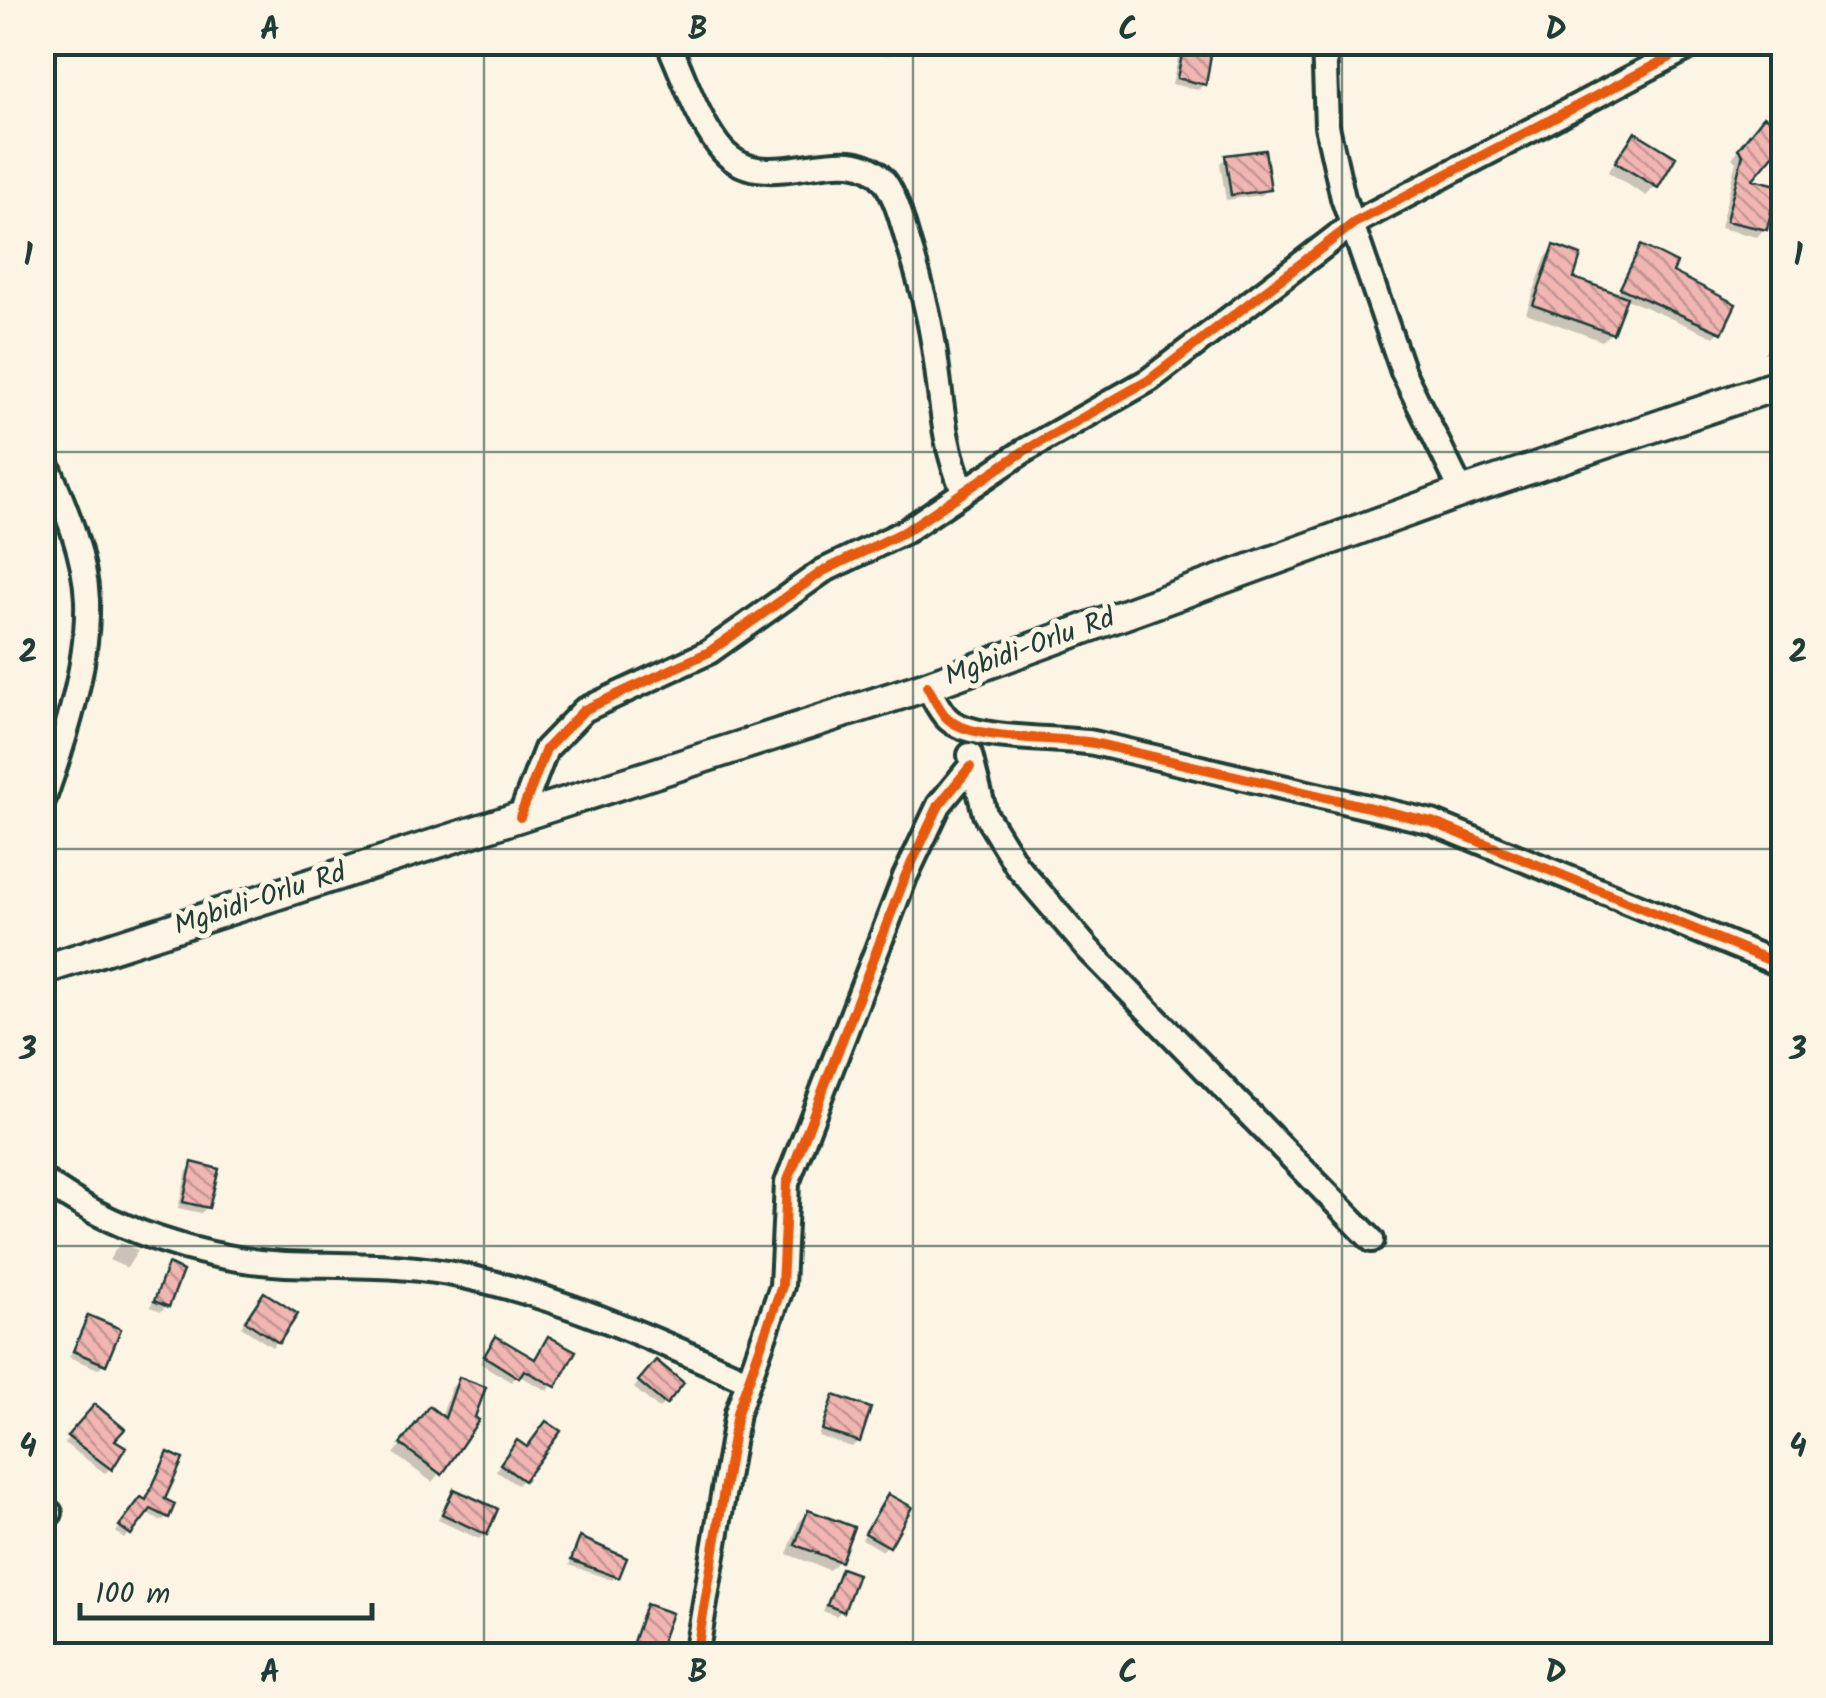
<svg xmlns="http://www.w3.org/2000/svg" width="1826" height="1698" viewBox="0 0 1826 1698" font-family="Kalam,sans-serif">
	<defs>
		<pattern id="building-back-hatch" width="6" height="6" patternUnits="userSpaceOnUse" patternTransform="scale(2.5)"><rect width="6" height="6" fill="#f1b5b2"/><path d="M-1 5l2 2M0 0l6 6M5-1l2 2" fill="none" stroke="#c39492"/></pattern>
	</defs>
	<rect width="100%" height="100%" fill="#fcf5e5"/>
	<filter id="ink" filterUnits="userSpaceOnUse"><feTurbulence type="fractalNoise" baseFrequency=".01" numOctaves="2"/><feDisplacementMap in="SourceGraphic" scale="20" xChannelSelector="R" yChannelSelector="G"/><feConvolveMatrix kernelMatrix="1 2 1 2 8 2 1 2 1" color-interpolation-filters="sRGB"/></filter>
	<g filter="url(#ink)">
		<path fill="#0003" d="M862,42H898V47L890,55H863Z
			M1050,42H1073L1067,49Z
			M1105,42H1128L1123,47Z
			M1177,42H1211L1204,84L1198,90L1172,84L1178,58L1146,51Z
			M1757,127L1749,181L1764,229L1757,237L1720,228L1736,162L1732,158Z
			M1635,135L1656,186L1646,196L1608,172Z
			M1226,158L1268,189L1262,195L1226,200L1220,163Z
			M1555,248L1570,279L1616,296L1642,248L1720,331L1714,337L1624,298L1611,333L1602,341L1526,313L1546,257Z
			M1783,265L1784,352L1763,353L1775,341L1780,310L1770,307Z
			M193,1165L207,1207L201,1213L178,1208L187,1171Z
			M120,1243L138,1250L127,1268L109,1260Z
			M169,1267L167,1305L161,1311L150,1307Z
			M258,1301L277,1341L272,1347L241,1327Z
			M89,1318L104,1363L98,1369L69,1357Z
			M548,1339L572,1352L548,1391L518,1375L511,1382L480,1363L491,1345L533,1361Z
			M650,1369L681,1384L659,1409L634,1388Z
			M460,1380L440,1473L432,1482L394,1454L421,1418H441L451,1388Z
			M835,1398L858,1441L852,1447L818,1436Z
			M95,1407L111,1441L110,1468L105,1473L64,1443Z
			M512,1449L526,1450L522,1480L517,1485L496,1471Z
			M168,1455L161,1500L167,1516L162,1521L145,1513L124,1539L116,1532L137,1505L144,1502Z
			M454,1492L485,1534L479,1539L438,1520Z
			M888,1497V1545L882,1551L862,1539Z
			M809,1513L839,1561L829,1570L787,1554L799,1522Z
			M581,1540L616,1576L612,1580L569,1565Z
			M841,1571L842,1610L836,1616L823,1611Z
			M647,1607L655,1653L640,1656L628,1651Z"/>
		<path fill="url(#building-back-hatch)" stroke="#1f3d34" stroke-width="2.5" d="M1185,42H1213L1206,85L1177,78Z
			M1764,116L1784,131V142L1753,179L1777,185L1767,230L1726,221L1743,154L1738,149Z
			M1635,132L1676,157L1658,188L1615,162Z
			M1265,150L1271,190L1231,195L1225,155Z
			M1554,245L1581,255L1574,278L1627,297L1613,334L1533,305Z
			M1641,245L1677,263L1673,272L1736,304L1722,333L1620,288Z
			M192,1162L219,1169L209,1208L183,1202Z
			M168,1264L183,1271L169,1307L154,1301Z
			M264,1292L298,1314L279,1343L245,1321Z
			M88,1315L121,1329L106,1365L73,1351Z
			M496,1336L535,1359L548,1336L576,1351L556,1387L524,1370L519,1378L484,1356Z
			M656,1360L684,1383L666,1405L638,1381Z
			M459,1377L486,1387L475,1417L479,1420L442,1475L400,1444L429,1406L445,1418Z
			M834,1395L871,1408L860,1442L822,1430Z
			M95,1404L125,1429L115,1440L126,1447L112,1470L67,1436Z
			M546,1421L561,1431L524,1481L500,1464L517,1440L527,1447Z
			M168,1452L183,1459L165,1499L175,1504L169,1518L151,1509L131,1535L119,1526L141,1497L146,1500Z
			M454,1489L498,1509L487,1535L442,1514Z
			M888,1494L912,1507L890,1547L865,1533Z
			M808,1510L854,1527L841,1562L795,1545Z
			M580,1537L627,1558L619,1578L571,1560Z
			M841,1568L858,1574L844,1612L827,1605Z
			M646,1604L672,1613L657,1654L632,1645Z"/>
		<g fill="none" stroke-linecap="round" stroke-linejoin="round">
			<g stroke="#1f3d34" stroke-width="30">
				<path id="minor" d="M668,42C683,75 696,116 718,145C763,206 846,130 885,182C897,199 903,225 909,245C919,277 928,309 933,341C942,394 941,440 963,490
					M1324,42L1327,126L1343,198L1403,372L1462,492
					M42,452C61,498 85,550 87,600C89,666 64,742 42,804
					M927,686C933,696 939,711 948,719C972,741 1057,737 1094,743L1432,822L1784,966
					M970,755L985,814L1017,866L1088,949L1372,1240
					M520,817L546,749L584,710L709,652L823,571L906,531L1024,451L1149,380L1354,223L1699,42
					M42,1179C109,1229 202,1260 285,1264C347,1266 406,1263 468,1277C563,1298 658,1341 747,1380
					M42,1509L50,1513
					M696,1656L737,1413L782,1286L787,1183L905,877L939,805L970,767"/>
			</g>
			<g stroke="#1f3d34" stroke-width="35">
				<path id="major" d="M42,970L927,686L1462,492L1784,383"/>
			</g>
			<use href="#minor" stroke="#fcf5e5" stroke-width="22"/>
			<use href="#major" stroke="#fcf5e5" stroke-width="28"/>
			<g stroke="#fcf5e5" stroke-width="16">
				<path id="cycleway" d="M927,686C933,696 939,711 948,719C972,741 1057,737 1094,743L1432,822L1784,966
					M520,817L546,749L584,710L709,652L823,571L906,531L1024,451L1149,380L1354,223L1699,42
					M696,1656L737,1413L782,1286L787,1183L905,877L939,805L970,767"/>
			</g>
			<use href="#cycleway" stroke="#e8590c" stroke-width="10"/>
		</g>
	</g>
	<path fill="none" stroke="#1f3d34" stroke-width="2.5" stroke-opacity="0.55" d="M484,42V1656M913,42V1656M1342,42V1656M42,452H1784M42,849H1784M42,1246H1784"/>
	<g text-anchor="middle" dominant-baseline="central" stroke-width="10" stroke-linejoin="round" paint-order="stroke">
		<g font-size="28" fill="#1f3d34" stroke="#fcf5e5">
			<text transform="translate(1030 648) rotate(-20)">Mgbidi-Orlu Rd</text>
			<text transform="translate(260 900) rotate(-18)">Mgbidi-Orlu Rd</text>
		</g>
	</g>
	<rect width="1826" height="1698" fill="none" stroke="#fcf5e5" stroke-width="110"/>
	<path d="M80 1603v15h292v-15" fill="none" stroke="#1f3d34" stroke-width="5"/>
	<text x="95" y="1603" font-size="30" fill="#1f3d34" stroke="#fcf5e5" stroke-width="8" paint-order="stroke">100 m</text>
	<rect x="55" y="55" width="1716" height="1588" fill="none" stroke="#1f3d34" stroke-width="4"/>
	<g font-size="32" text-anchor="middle" font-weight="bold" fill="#1f3d34">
		<text x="270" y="39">A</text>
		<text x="698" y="39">B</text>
		<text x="1128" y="39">C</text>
		<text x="1556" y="39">D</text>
		<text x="28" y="265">1</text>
		<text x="1798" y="265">1</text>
		<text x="28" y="662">2</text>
		<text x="1798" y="662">2</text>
		<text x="28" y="1059">3</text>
		<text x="1798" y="1059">3</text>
		<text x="28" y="1456">4</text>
		<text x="1798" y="1456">4</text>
		<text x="270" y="1682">A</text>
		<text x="698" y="1682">B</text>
		<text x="1128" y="1682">C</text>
		<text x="1556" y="1682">D</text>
	</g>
</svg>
